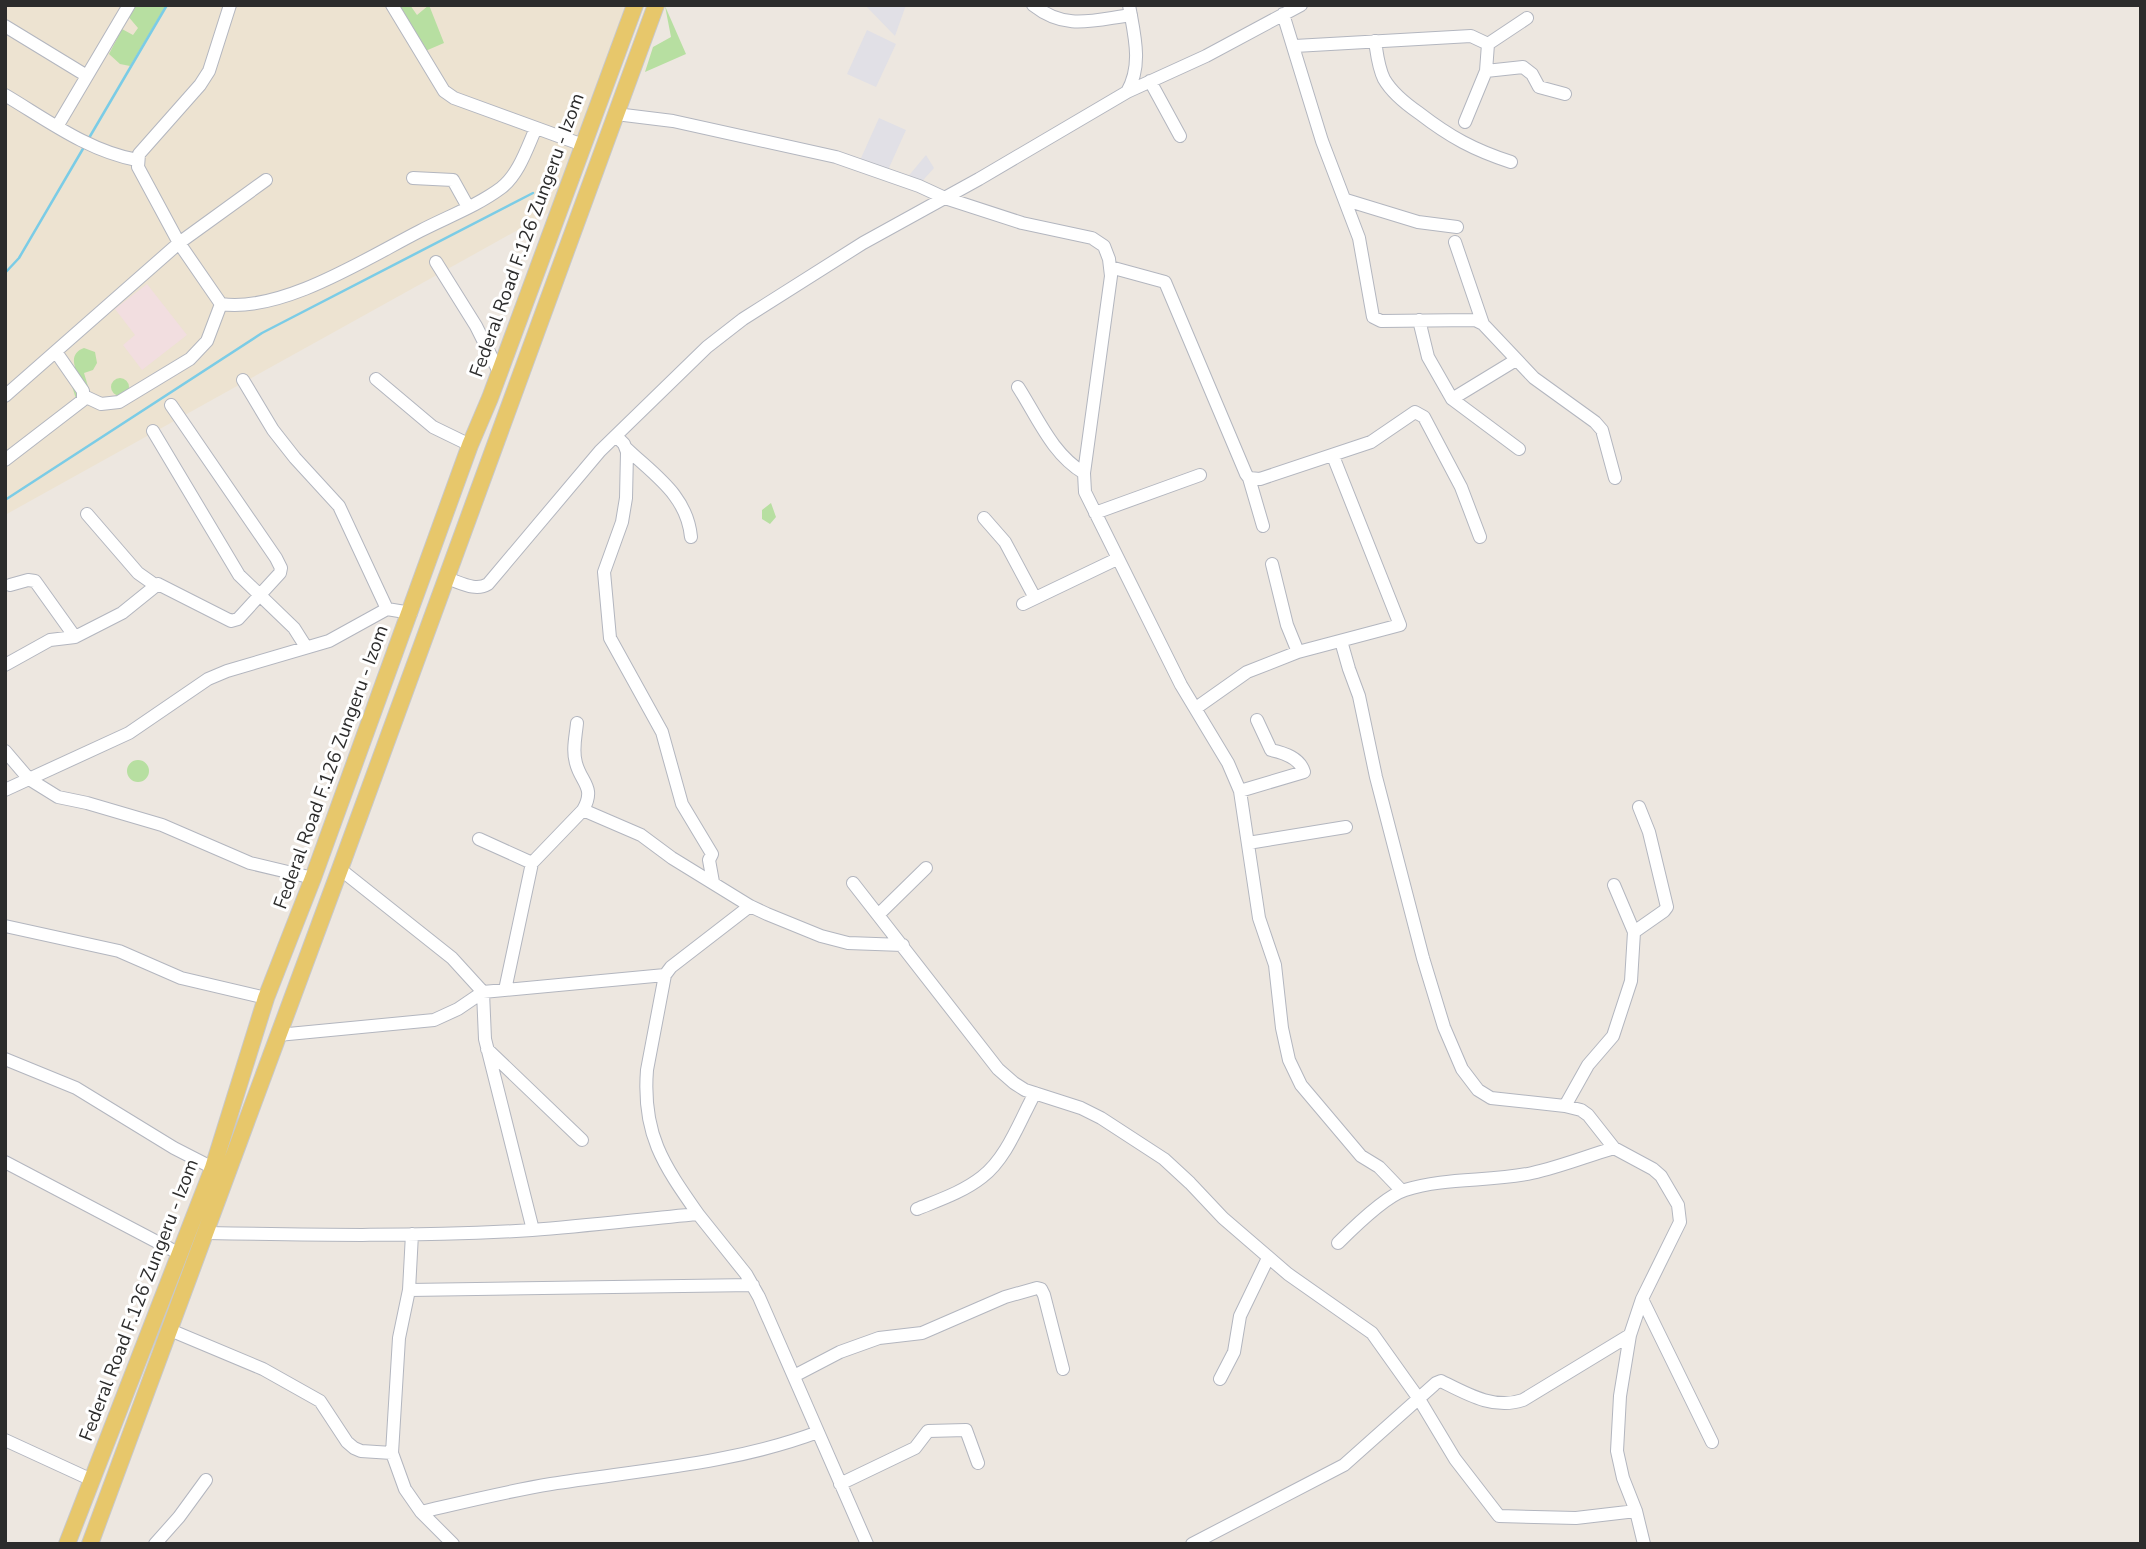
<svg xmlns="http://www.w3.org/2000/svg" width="2146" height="1549" viewBox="0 0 2146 1549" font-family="'Nunito Sans',sans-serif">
	<rect width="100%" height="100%" fill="#ede7e0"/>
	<path fill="#e1e0e6" d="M865,5H906L895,36Z
		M867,30L896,44L876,87L847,74Z
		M879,118L906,130L884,179L857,167Z
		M926,155L934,168L916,188L906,179Z"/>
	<path fill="#ede3d1" d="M5,5H627L561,206L5,515Z"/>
	<path fill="#f2dee0" d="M147,284L187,335L142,370L123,345L135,335L115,309Z"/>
	<path fill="#b7dfa1" d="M134,5H166L130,66L120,64L109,54L122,29L133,35L138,28L127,15Z
		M395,5H410L417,15L429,5L444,43L423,52Z
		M665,6L686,54L645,72L653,47L671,37Z
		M84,348L95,352L97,363L93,370L84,373L90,393L76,399L72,386L65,375L69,365L75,367C72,358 75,351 84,348Z
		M111 387a9 9 0 1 1 18 0a9 9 0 1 1-18 0Z
		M771,503L776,517L770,524L762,519V510Z
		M127 771a11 11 0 1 1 22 0a11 11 0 1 1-22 0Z"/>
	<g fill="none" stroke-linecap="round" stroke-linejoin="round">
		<path stroke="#7bcce6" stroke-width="2.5" d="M89,138L167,5
			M5,273L19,258L84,147
			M5,500L262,333L533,193"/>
		<g stroke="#b3b6bf" stroke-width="14">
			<path id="minor" d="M230,5L209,71L200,85L139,154L138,167L179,243L221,304C282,313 367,258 420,231C447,217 477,206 501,188C519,174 527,148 536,128
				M392,5L444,91L454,98L583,145
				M1033,5C1066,31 1093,20 1131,15
				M1283,14L1322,141L1359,238L1373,317L1381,321L1475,320L1483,324L1534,378L1595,422L1602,430L1615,478
				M5,26L87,76
				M1375,41C1377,54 1378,67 1384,79C1392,93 1406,104 1419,113C1450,137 1474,150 1511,162
				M1488,44L1527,18
				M1295,46L1471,36L1488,44
				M1486,71L1523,67L1532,74L1539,87L1565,94
				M1150,81L1180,136
				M1127,92L1206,56L1301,5
				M5,95C47,120 88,151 137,160
				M616,114L673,121L836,157L919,186L945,198L1022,223L1092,238L1104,246L1109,259L1111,276L1084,473L1085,492L1181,685L1228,763L1240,791L1259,918L1275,965L1282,1028L1289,1060L1301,1085L1361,1156L1379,1167L1402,1191
				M1465,122L1486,71L1488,44
				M58,125L129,5
				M413,178L453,180L468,207
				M1346,200L1418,222L1457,227
				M1455,242L1483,324
				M436,262L476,326L499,372
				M1110,267L1165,282L1246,474L1249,478L1260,479L1371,442L1415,412L1424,417L1461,487L1480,537
				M1419,320L1428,357L1452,399L1519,449
				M376,379L433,427L470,445
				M243,380L273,430L295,458L339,506L387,609
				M1018,387C1038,418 1052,454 1084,473
				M5,396L179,243L266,180
				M84,396L101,404L119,402L190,359L207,341L221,304
				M1452,399L1516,360
				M153,431L239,575L294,628L306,647
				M616,436L624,444L627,452L626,498L622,522L604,572L610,638L662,732L682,804L712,854L709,860L713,882
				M626,448C654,475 687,495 691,537
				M5,460L83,400V391L56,352
				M1249,478L1263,526
				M1095,513L1200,475
				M87,514L138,573L155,585L158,584L231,621L238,619L280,573L281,568L276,558L171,405
				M984,518L1005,542L1035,598
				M1272,564L1287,625L1298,652
				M446,578C460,582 475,592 488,584L600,451L707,347L743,319L863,243L979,179L1127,92C1143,65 1134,34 1129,5
				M10,585L28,580L35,581L75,637
				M1023,604L1117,559
				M1341,641L1349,669L1359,696L1376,777L1423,958L1444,1027L1462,1069L1478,1090L1491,1098L1565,1106L1581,1110L1588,1115L1614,1148L1653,1169L1661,1176L1678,1205L1680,1222L1642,1299L1630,1335L1620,1396L1617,1451L1623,1478L1636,1511L1644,1544
				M5,665L50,640L75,637L122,613L158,584
				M1196,708L1247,672L1298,652L1400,625L1333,456
				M5,751L29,779L58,797L87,803L162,825L250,863L313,878
				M5,790L129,733L208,679L227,671L329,641L387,609L411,613
				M1240,791L1304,772C1300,758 1285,753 1271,750L1257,720
				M583,810L641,835L672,858L750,906L767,914L821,936L848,943L903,945
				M479,839L532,863L505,990
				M1248,843L1346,827
				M532,863L583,810C596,787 581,783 576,763C572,750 576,735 577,723
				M340,869L452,958L483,992L485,1039L533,1230
				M853,883L998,1069L1014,1083L1025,1090L1081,1108L1101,1118L1164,1159L1190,1183L1223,1218L1288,1274L1372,1333L1419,1399L1455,1459L1499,1516L1576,1518L1636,1511
				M878,915L926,868
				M5,926L119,951L181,978L266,998
				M1634,932L1664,911L1667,907L1649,832L1639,807
				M278,1035L434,1020L458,1009L483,992L665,975
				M487,1049L582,1140
				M5,1059L76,1088L174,1148L213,1168
				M1565,1106L1588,1065L1613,1036L1631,981L1634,932L1614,885
				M5,1162L180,1254
				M917,1209C939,1200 963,1192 982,1177C1007,1158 1020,1120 1035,1093
				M698,1214C663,1164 642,1134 647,1070L665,975L671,967L750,906
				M206,1233C315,1235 423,1237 532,1230C587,1226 643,1219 698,1214L746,1274L759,1297L867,1544
				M412,1234L409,1290L399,1338L392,1453L405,1489L421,1512L453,1544
				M1338,1243C1352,1229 1386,1196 1405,1190C1446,1177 1490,1182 1532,1173C1560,1167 1587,1156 1614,1148
				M409,1290L753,1285
				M1642,1299L1712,1442
				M170,1330L263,1369L320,1401L347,1442L354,1448L361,1451L392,1453
				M794,1376L840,1352L879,1338L922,1333L1005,1297L1037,1288L1041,1289L1044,1295L1063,1369
				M1220,1379L1234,1352L1240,1316L1268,1258
				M5,1440L92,1480
				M840,1484L915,1448L928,1431L966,1430L978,1463
				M421,1512C464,1502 508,1491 551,1484C641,1470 733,1464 818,1432
				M155,1544L179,1517L206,1480
				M1192,1544L1344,1465L1436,1383L1441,1381C1467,1394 1494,1410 1523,1400L1630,1335"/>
		</g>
		<g stroke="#c8c8c8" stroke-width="18">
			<path id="major" d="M67,1544L213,1168L266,998L313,878L470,445L490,398L635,5
				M90,1544L340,869L656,5"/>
		</g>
		<use href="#minor" stroke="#fff" stroke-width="12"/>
		<use href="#major" stroke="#e7c76b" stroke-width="16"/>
	</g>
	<g text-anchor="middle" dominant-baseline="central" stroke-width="6" stroke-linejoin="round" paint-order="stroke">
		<g font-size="19" fill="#2c2c2c" stroke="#fff">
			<text transform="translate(527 235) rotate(-70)">Federal Road F.126 Zungeru - Izom</text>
			<text transform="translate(331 767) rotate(-70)">Federal Road F.126 Zungeru - Izom</text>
			<text transform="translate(139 1300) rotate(-69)">Federal Road F.126 Zungeru - Izom</text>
		</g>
	</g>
	<rect width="2146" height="1549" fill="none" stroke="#2c2c2c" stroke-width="14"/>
</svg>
